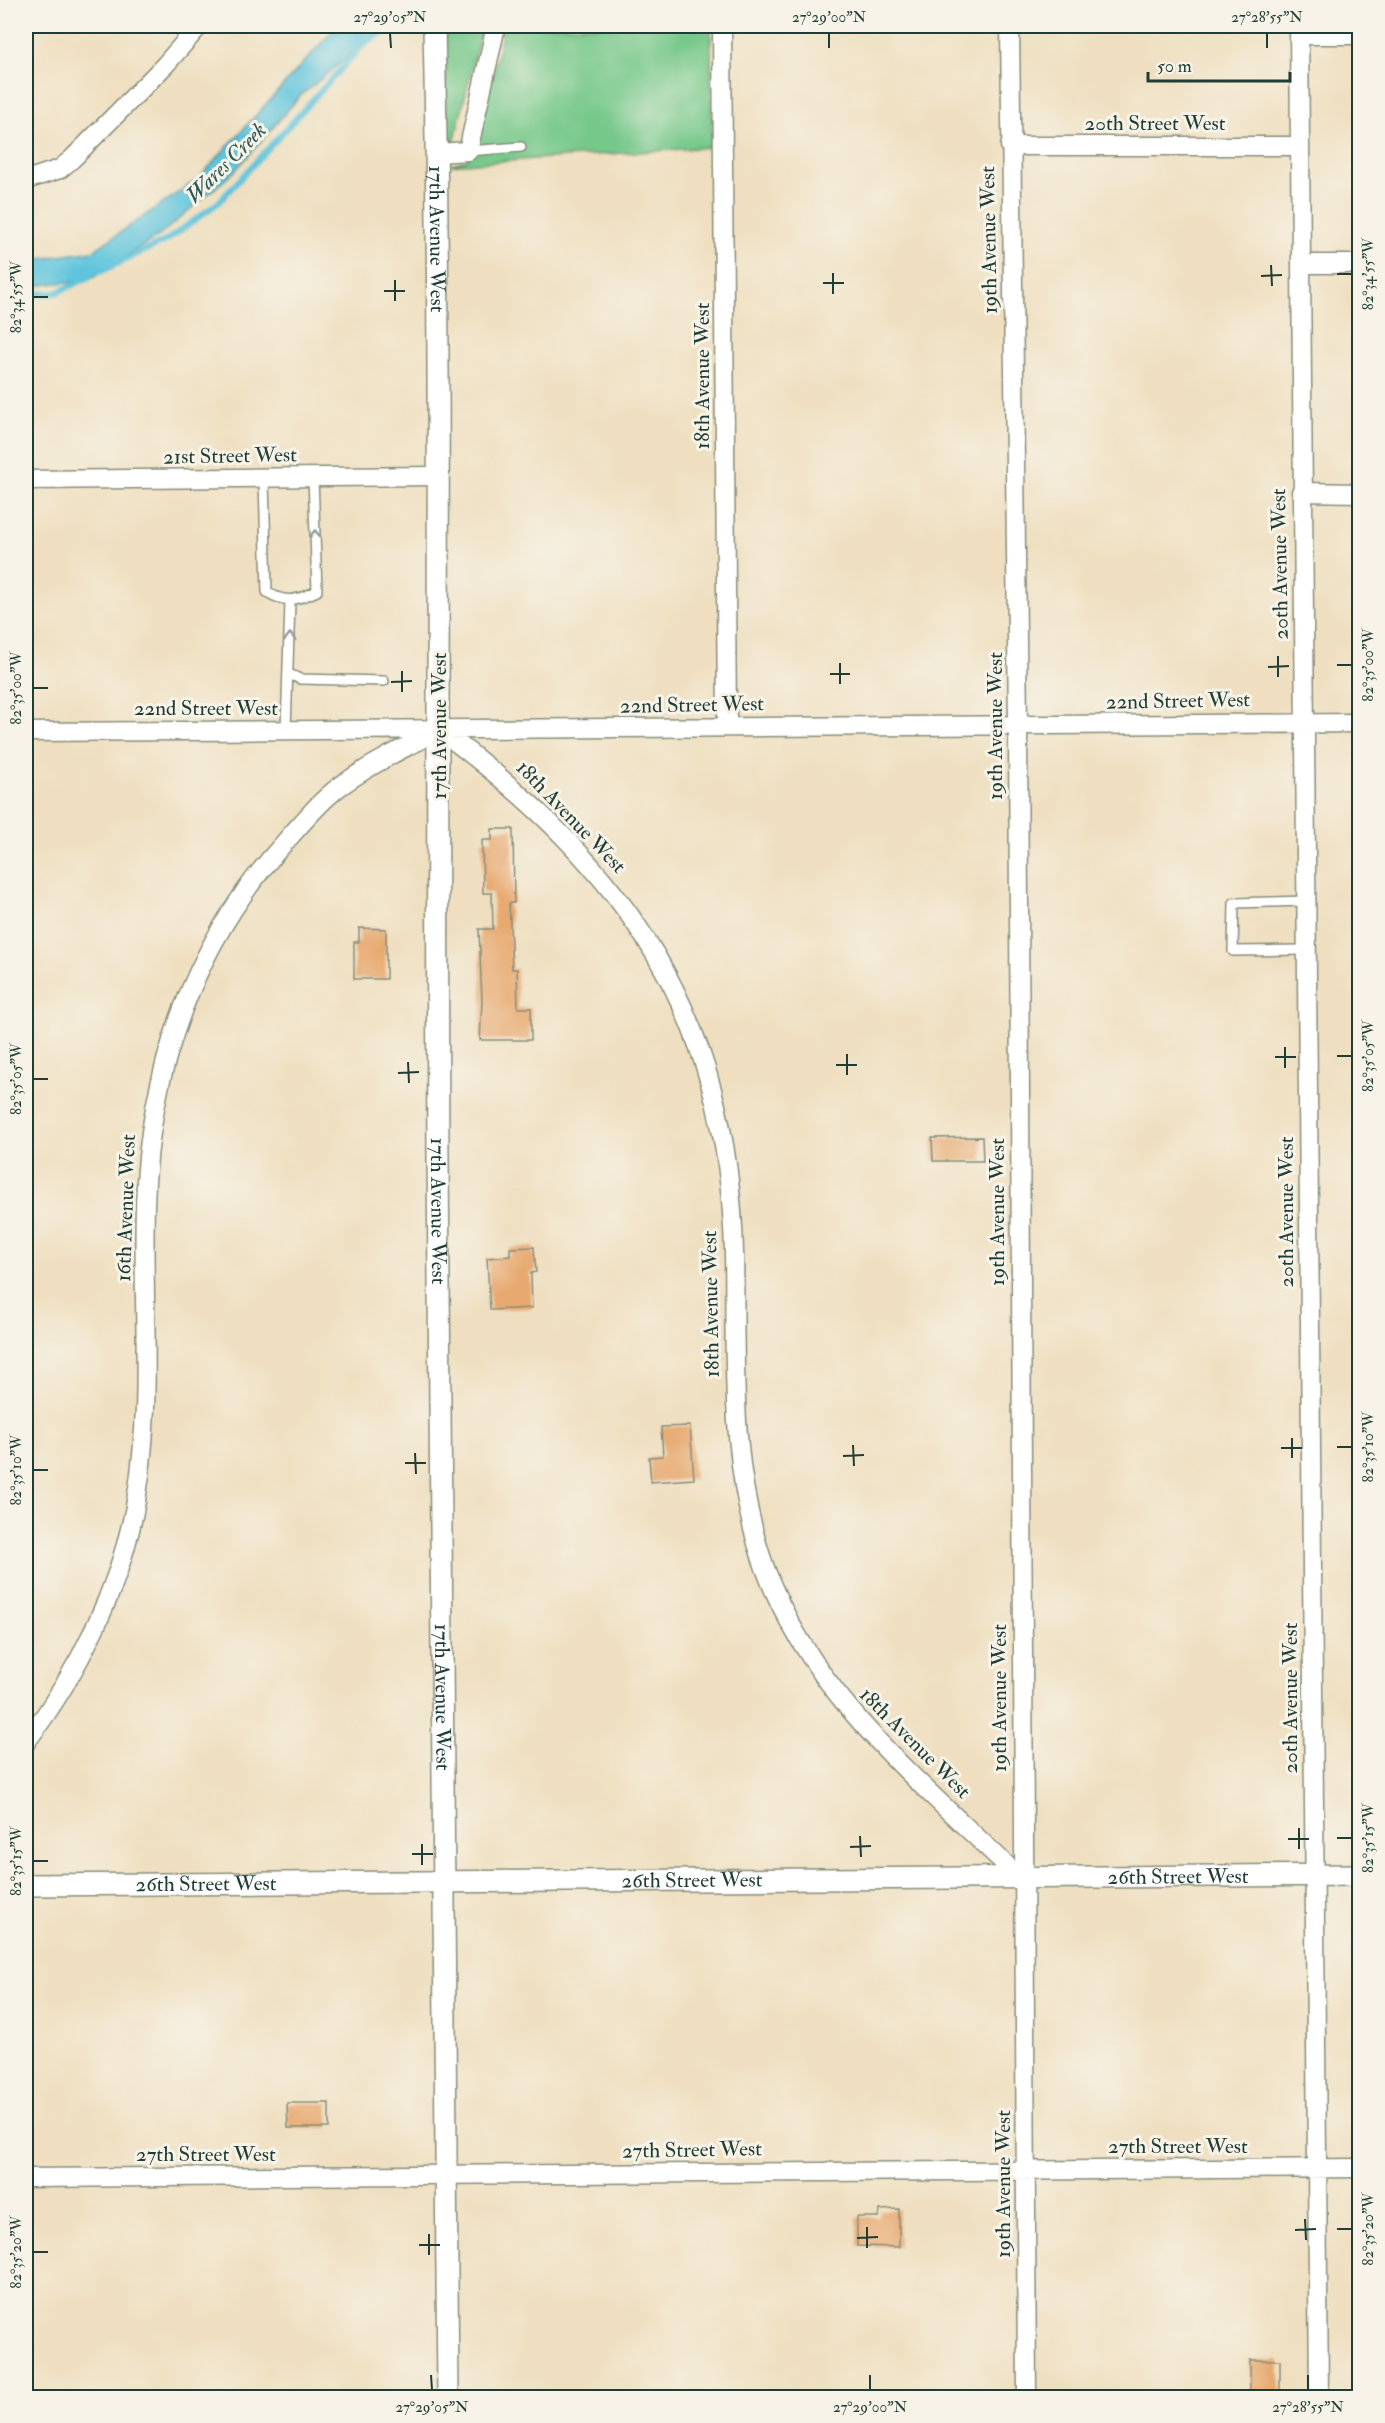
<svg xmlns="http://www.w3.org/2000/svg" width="1385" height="2423" viewBox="0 0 1385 2423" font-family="'IM FELL Double Pica',serif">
	<rect width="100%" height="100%" fill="#f7f3e8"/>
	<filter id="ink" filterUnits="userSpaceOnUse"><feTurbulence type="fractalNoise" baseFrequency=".0167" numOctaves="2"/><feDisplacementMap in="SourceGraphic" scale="12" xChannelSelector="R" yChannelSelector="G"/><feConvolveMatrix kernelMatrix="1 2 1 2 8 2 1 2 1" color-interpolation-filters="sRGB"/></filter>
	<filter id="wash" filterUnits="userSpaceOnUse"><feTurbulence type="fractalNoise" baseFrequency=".008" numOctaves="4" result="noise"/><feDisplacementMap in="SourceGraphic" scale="24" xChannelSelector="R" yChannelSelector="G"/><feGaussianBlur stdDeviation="1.35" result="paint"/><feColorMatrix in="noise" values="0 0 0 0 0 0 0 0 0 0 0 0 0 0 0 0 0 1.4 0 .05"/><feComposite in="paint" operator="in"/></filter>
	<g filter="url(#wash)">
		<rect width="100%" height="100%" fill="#efdfc0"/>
		<path fill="#76c88a" stroke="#4a825f" stroke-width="1.5" d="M445,26H482L454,142L447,143Z
			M504,26H711L712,147L448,165L466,160L475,152Z"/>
		<path fill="#5ec4dc" stroke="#3e8088" stroke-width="1.5" d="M337,26H385L299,97L235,171L160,235L91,279L26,287V261L93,251L198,179Z"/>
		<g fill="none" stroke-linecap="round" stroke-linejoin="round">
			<path stroke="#5ec4dc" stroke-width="6" d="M100,272L167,240L218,203L360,48L391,26
				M26,294L56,293L91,276"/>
		</g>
		<g id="blocks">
			<path fill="#e7a96f" d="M492,829H513L514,903H509L512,969H517L518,1008H531V1040H480L482,1002L479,929H493L492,893H483L482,840H492Z
				M359,928L386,929V979H354V942H359Z
				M982,1137L983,1161H933L932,1138Z
				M534,1247L536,1272L531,1273L532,1308L490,1310L487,1258L510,1256V1248Z
				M690,1426L694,1479L651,1482L649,1457L663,1456L661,1427Z
				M287,2103H329V2128H288Z
				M899,2209V2247L857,2246V2217H879L880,2210Z
				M1250,2360H1280V2397H1250Z"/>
		</g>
	</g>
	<g filter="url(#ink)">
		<use href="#blocks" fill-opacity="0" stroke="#878e7a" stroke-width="1.5"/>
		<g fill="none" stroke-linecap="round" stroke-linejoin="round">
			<g stroke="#878e7a" stroke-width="12">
				<path id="service" d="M468,151L521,147
					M264,479L267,592C285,604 298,600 317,591L313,477
					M289,674L300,679L384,681
					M286,730L290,601
					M1307,950L1233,951L1234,903L1307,901"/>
			</g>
			<g stroke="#878e7a" stroke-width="21">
				<path id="minor" d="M722,26L727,727
					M1010,26L1018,725L1027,2398
					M1299,26L1319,2398
					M1300,35H1360
					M1010,146H1299
					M437,153L468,151L496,26
					M26,180L60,169L72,159L165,65L199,26
					M1302,264H1360
					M26,480L436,476
					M1301,492L1360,493
					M26,732L1360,723
					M26,1742C78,1673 121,1587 136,1501C153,1403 142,1304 145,1206C148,1071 195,940 286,841C303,822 319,802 339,787C371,764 405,747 440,730C627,870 728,1013 734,1252C736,1359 728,1466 765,1568C813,1699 925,1786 1022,1880
					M26,2178L1360,2168"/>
			</g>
			<g stroke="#878e7a" stroke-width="24">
				<g id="tertiary">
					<path id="s1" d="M434,26C442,403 436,780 438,1158C441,1571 446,1984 448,2398"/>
					<path id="s2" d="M26,1885L1360,1875"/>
				</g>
			</g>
			<use href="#service" stroke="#fff" stroke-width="9"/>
			<use href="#minor" stroke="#fff" stroke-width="18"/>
			<use href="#tertiary" stroke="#fff" stroke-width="21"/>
		</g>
		<defs><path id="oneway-chevron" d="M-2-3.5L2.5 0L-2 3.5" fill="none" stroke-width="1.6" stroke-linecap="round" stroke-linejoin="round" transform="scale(1.5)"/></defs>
		<g stroke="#8f9e9a">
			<use href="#oneway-chevron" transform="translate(315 534) rotate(-92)"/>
			<use href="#oneway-chevron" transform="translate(290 637) rotate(-90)"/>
		</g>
	</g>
	<path fill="none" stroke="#1f3d34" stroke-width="2" d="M390,33L391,48M829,33V48M1267,33V48M1271,265L1272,286M833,273V294M1337,274H1352M1261,276L1282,275M395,280V301M823,283H844M384,291H405M33,297H48M1278,656V677M840,663V684M1337,665H1352M1268,667L1289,666M402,671V692M830,674H850M391,682L412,681M33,688H48M1285,1047V1068M847,1054V1075M1337,1056H1352M1275,1057H1296M408,1062L409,1083M836,1065H857M398,1073L419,1072M33,1079H48M1292,1438V1458M853,1445L854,1466M1337,1447H1352M1281,1448H1302M415,1453L416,1474M843,1456L864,1455M405,1463H426M33,1470H48M1299,1828V1849M860,1836L861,1857M1337,1838H1352M1288,1839H1309M422,1844V1865M850,1847L871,1846M412,1854H433M33,1861H48M1305,2219L1306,2240M867,2227V2248M1337,2229H1352M1295,2230L1316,2229M429,2234V2255M857,2238L878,2237M419,2245H440M33,2252H48M431,2375L432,2390M870,2375V2390M1308,2375V2390"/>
	<g text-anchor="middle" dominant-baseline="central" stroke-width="6" stroke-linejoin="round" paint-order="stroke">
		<g font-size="21" fill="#1f3d34" stroke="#f7f3e8">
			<text x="1155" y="123">20th Street West</text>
			<text stroke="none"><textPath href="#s1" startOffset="213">17th Avenue West</textPath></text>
			<text transform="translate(989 240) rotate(-91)">19th Avenue West</text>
			<text transform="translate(702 376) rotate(-90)">18th Avenue West</text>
			<text transform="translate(230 456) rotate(-1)">21st Street West</text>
			<text transform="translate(1280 564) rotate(-91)">20th Avenue West</text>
			<text transform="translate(1178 701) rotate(-1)">22nd Street West</text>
			<text transform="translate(692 705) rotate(-1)">22nd Street West</text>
			<text x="206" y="708">22nd Street West</text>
			<text transform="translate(439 726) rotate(-90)">17th Avenue West</text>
			<text transform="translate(995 726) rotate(-90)">19th Avenue West</text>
			<text transform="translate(571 817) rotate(46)">18th Avenue West</text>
			<text transform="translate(126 1208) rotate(-88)">16th Avenue West</text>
			<text stroke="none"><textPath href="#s1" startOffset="1185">17th Avenue West</textPath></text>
			<text transform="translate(997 1212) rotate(-90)">19th Avenue West</text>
			<text transform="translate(1286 1212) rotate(-90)">20th Avenue West</text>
			<text transform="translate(711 1304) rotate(-91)">18th Avenue West</text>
			<text stroke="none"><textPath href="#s1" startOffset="1671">17th Avenue West</textPath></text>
			<text transform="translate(999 1698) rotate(-90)">19th Avenue West</text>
			<text transform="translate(1290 1698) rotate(-90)">20th Avenue West</text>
			<text transform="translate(915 1743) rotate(45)">18th Avenue West</text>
			<text stroke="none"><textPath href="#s2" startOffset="1152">26th Street West</textPath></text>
			<text stroke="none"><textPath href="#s2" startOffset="666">26th Street West</textPath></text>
			<text stroke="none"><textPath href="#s2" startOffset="180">26th Street West</textPath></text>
			<text x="1178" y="2146">27th Street West</text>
			<text transform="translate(692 2150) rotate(-1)">27th Street West</text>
			<text x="206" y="2154">27th Street West</text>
			<text transform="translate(1003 2184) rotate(-90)">19th Avenue West</text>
		</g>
		<g font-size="22" font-style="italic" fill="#2c5856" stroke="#f7f3e8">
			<text transform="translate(226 163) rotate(-45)">Wares Creek</text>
		</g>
	</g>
	<rect width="1385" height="2423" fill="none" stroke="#f7f3e8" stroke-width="66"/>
	<path d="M1148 72v9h142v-9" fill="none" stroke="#1f3d34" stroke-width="3"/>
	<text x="1157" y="72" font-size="18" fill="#1f3d34" stroke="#f7f3e8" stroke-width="4.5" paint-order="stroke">50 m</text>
	<rect x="33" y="33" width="1319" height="2357" fill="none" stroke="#1f3d34" stroke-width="2"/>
	<g font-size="15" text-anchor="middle" fill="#1f3d34">
		<text x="390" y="22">27°29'05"N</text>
		<text x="829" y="22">27°29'00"N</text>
		<text x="1267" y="22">27°28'55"N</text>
		<text transform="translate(1368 274) rotate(-90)" y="5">82°34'55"W</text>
		<text transform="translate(16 297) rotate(-90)" y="5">82°34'55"W</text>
		<text transform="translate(1368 665) rotate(-90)" y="5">82°35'00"W</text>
		<text transform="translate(16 688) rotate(-90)" y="5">82°35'00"W</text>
		<text transform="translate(1368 1056) rotate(-90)" y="5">82°35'05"W</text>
		<text transform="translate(16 1079) rotate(-90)" y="5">82°35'05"W</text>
		<text transform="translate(1368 1447) rotate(-90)" y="5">82°35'10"W</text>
		<text transform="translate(16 1470) rotate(-90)" y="5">82°35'10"W</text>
		<text transform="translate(1368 1838) rotate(-90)" y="5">82°35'15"W</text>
		<text transform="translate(16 1861) rotate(-90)" y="5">82°35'15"W</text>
		<text transform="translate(1368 2229) rotate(-90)" y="5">82°35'20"W</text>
		<text transform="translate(16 2252) rotate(-90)" y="5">82°35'20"W</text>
		<text x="432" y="2412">27°29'05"N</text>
		<text x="870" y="2412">27°29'00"N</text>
		<text x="1308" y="2412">27°28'55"N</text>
	</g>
</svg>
